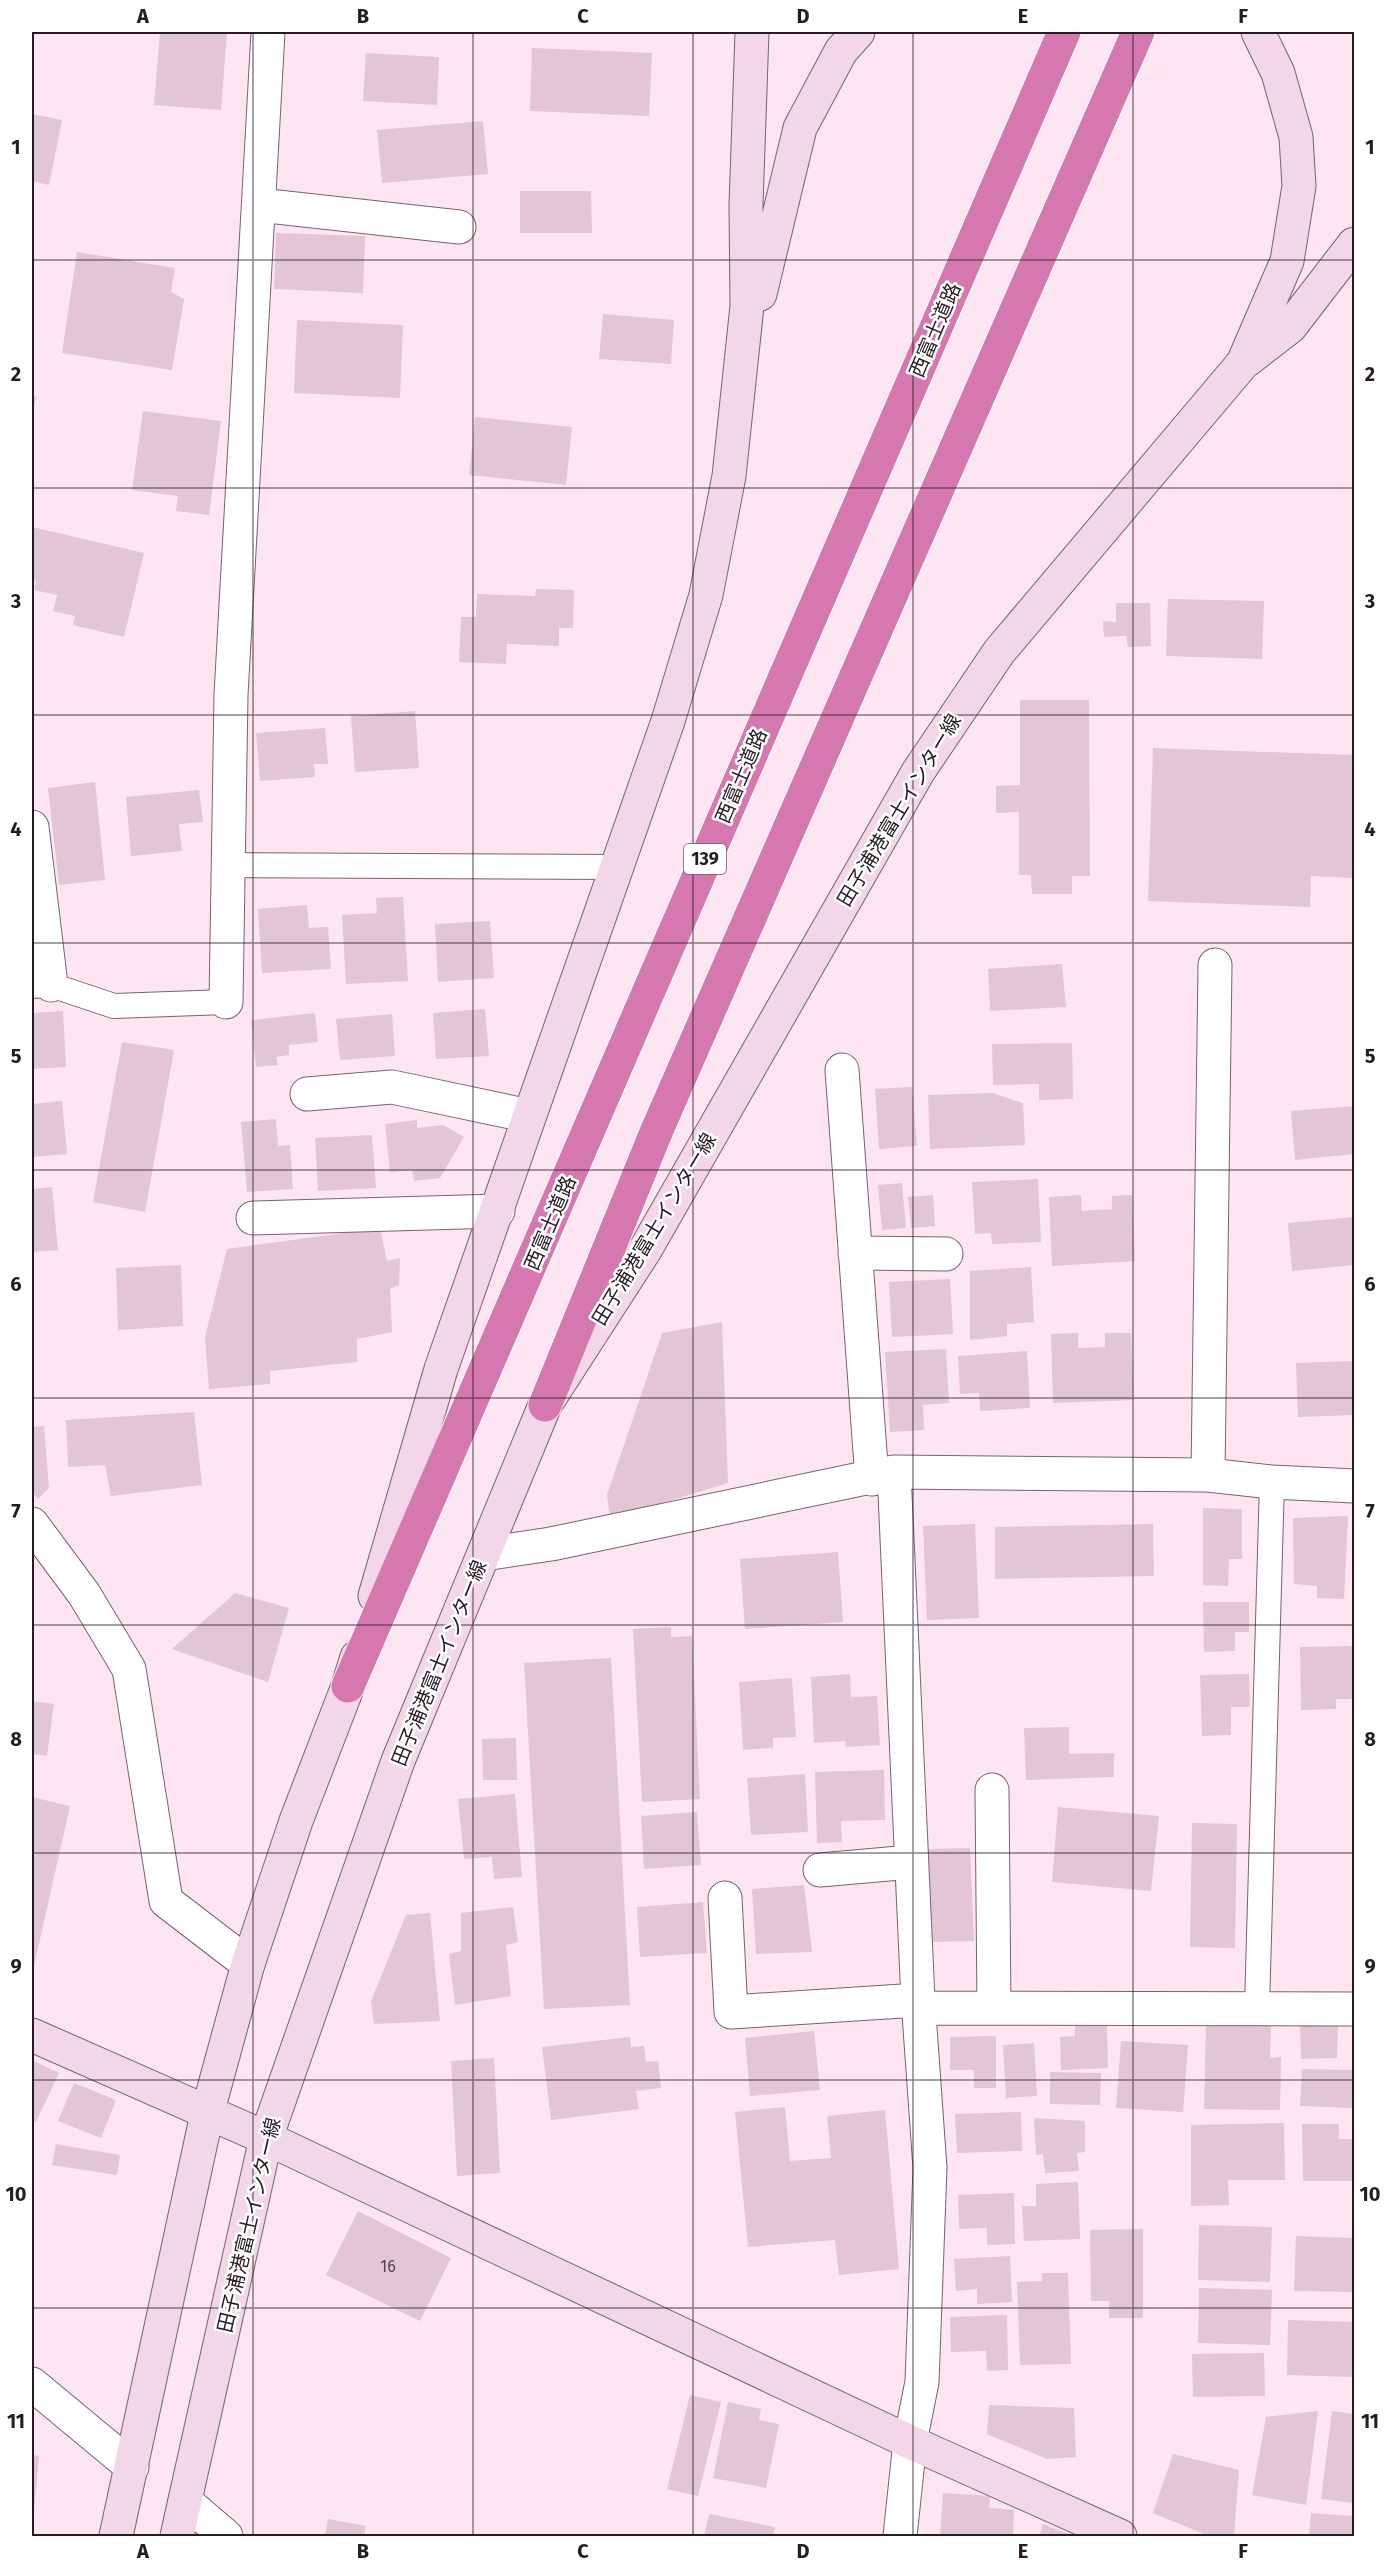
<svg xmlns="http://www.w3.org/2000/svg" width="1386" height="2568" viewBox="0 0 1386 2568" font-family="'Fira Sans','Noto Sans JP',sans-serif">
	<rect width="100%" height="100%" fill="#fee5f2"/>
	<path fill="#e3c5d5" d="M160,32H227L221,110L154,105Z
		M532,48L652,53L649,116L530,111Z
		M366,53L439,57L437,105L363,101Z
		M32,114L62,120L49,185L32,181Z
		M483,121L488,174L382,183L377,130Z
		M520,191H591L592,233H520Z
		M276,233L365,236L363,293L274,289Z
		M77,252L175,268L171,292L184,299L172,370L62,353Z
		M603,314L674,320L671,364L599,359Z
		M297,320L403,325L400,398L294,393Z
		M32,396H36L33,411H32Z
		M143,411L221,421L209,515L176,511L178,496L132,490Z
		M475,417L572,427L566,485L469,475Z
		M32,527L144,553L124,637L73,625L75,616L53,611L57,595L34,590L36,581L32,580Z
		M536,589L574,590L573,628H559V646L507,644L506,664L459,662L461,617H476L477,594L535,596Z
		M1168,599L1264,601L1262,659L1166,656Z
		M1116,603H1150L1151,646L1128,647L1126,636L1104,637L1103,621L1116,622Z
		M1020,700H1089L1090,876H1072V894H1032L1031,875H1019V812L996,813V786L1020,785Z
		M415,711L419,768L355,772L351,716Z
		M325,728L328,764H314L315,777L260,781L256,733Z
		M1153,748L1354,755V878L1311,876L1310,907L1148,901Z
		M95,782L105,880L59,885L48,788Z
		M199,790L203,822L179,824L182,851L131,856L126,797Z
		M403,897L408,981L346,984L342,915L377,913L376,898Z
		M307,905L309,928L328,927L331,969L262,973L258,909Z
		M490,921L494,978L438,982L435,924Z
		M1062,964L1066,1007L990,1011L988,969Z
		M485,1009L489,1056L436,1059L433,1013Z
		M63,1011L66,1067L32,1069V1013Z
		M315,1013L318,1042L289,1045V1055L276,1057L278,1065L256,1067L251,1020Z
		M392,1014L395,1056L340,1060L336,1019Z
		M122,1042L174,1050L145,1212L93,1202Z
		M1072,1043L1073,1099L1039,1100V1084L993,1085L992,1044Z
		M912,1087L917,1146L879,1149L875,1089Z
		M992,1093L1023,1103L1025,1145L930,1149L928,1095Z
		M62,1101L67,1154L32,1157V1104Z
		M1354,1106V1154L1295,1160L1291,1111Z
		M276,1119L278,1146L290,1145L293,1189L247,1192L241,1122Z
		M417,1120V1128L443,1125L464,1137L440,1178L414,1181L412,1170L390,1172L385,1124Z
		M372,1135L376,1188L318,1191L315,1138Z
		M1038,1179L1041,1242L992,1244L991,1233L975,1234L972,1182Z
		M902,1183L906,1228L882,1230L878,1185Z
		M52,1187L58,1250L32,1252V1189Z
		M933,1195L935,1226L911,1228L908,1197Z
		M1081,1195L1082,1211L1112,1209V1196L1132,1195L1135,1261L1052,1266L1049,1197Z
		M1354,1217V1265L1292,1271L1288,1223Z
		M380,1228L387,1261L400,1258L399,1285L390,1289L392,1332L357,1339V1362L270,1371V1384L209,1389L205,1337L227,1249Z
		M181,1265L183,1326L118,1330L116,1268Z
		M1031,1267L1034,1322L1007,1324V1336L970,1340V1271Z
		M950,1279L953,1334L892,1337L889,1282Z
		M722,1322L728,1483L610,1519L607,1495L662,1333Z
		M1078,1333V1348L1105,1347V1333H1131L1134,1400L1053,1403L1051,1334Z
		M946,1349L949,1403L923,1405L924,1430L890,1432L885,1352Z
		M1027,1351L1030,1408L980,1411L979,1393L960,1394L958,1356Z
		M1354,1361V1415L1298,1417L1296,1363Z
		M194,1412L202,1485L111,1496L105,1465L68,1467L66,1420Z
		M44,1426L49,1488L38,1499L32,1491V1427Z
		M1203,1508L1242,1509V1559H1229L1228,1586L1203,1585Z
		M1348,1516L1344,1599L1317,1598V1586L1294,1584L1293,1518Z
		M975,1524L979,1618L927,1620L923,1526Z
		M1153,1524L1154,1576L995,1579V1527Z
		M838,1552L843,1622L745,1629L740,1559Z
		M235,1593L289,1608L268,1682L172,1649Z
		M1203,1602H1249V1632H1235V1651L1204,1652Z
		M671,1627V1637L692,1636L700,1799L642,1802L633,1629Z
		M1354,1646V1699H1336V1709L1301,1710L1300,1647Z
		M611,1658L630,2005L544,2009L524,1663Z
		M850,1674L851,1697L877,1696L880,1745L846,1747L845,1741L814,1743L811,1677Z
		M1249,1674L1250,1707H1231V1735L1202,1736L1200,1675Z
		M792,1678L796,1737L773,1738V1748L743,1750L739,1682Z
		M32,1701L54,1704L47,1756L32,1754Z
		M1069,1727V1754L1114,1753V1777L1026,1780L1024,1728Z
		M516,1738L517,1780H483L482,1739Z
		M884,1770L885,1820L841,1821L842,1842L817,1843L815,1772Z
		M805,1774L808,1832L751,1835L747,1778Z
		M515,1794L522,1877L494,1879L492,1857L464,1859L458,1799Z
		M32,1797L70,1806L34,1966H32Z
		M1058,1807L1159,1816L1151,1891L1052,1882Z
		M697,1812L701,1865L644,1869L641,1816Z
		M1192,1823L1237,1824L1235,1948L1190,1947Z
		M970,1848L974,1941L929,1942L928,1849Z
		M804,1885L812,1952L756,1954L752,1889Z
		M703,1902L707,1953L640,1957L637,1907Z
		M513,1907L518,1942L506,1945L511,1996L455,2005L449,1954L461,1951V1913Z
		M430,1913L440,2021L374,2024L371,2001L406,1915Z
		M1300,2023L1338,2025L1337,2058L1301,2059Z
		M1206,2024L1271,2025L1270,2058L1281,2057L1280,2110L1204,2109Z
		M1107,2025L1108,2068L1061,2070L1060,2037L1075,2036V2026Z
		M814,2031L820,2090L750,2096L745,2038Z
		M996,2036V2088H974V2070H950V2037Z
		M630,2037L631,2047L644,2046L646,2062L658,2061L661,2088L636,2091L639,2109L551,2120L542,2047Z
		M1121,2041L1188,2045L1183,2112L1116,2108Z
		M1034,2043L1037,2096L1006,2098L1003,2045Z
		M494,2058L500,2173L457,2176L451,2061Z
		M32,2060L59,2073L36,2122L32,2120Z
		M1302,2069L1354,2070V2108L1300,2106Z
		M1050,2072L1101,2073L1100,2105L1050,2104Z
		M74,2083L116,2100L101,2138L58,2121Z
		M785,2107L790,2161L831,2158L827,2116L885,2110L899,2269L839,2275L835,2240L748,2247L735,2112Z
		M1021,2112L1022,2151L957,2153L955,2114Z
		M1034,2118L1085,2121V2152L1077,2153L1079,2171L1045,2173L1043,2154L1036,2155Z
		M1284,2123L1285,2180H1228L1229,2205L1191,2206V2125Z
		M1302,2124H1339V2139H1354V2181H1303Z
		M56,2144L120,2155L117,2175L52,2165Z
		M1078,2182L1080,2239L1024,2241L1022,2206H1036V2184Z
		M1014,2193L1015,2244L987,2245V2228L959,2229L958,2195Z
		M358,2211L451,2258L420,2321L326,2275Z
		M1199,2225L1272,2227L1270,2282L1198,2280Z
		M1143,2229V2318H1109V2301H1091L1090,2230Z
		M1296,2236L1354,2238V2292L1294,2291Z
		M1010,2256L1012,2302L977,2304V2289L956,2291L954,2259Z
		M1042,2273H1068L1071,2364L1020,2365L1017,2282L1042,2281Z
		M1199,2288L1272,2290L1270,2345L1198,2343Z
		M1007,2315L1008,2370L987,2371L986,2351L951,2352L950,2317Z
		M1288,2320L1354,2322V2377L1287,2375Z
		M1264,2353L1265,2396L1193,2397L1192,2354Z
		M690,2395L721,2402L698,2496L667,2489Z
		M728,2402L761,2409L759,2420L779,2424L766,2488L713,2478Z
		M989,2405L1074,2408L1076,2457L1047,2459L987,2434Z
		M1318,2411L1306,2505L1252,2495L1266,2417Z
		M1332,2411L1354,2414V2503L1321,2499Z
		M1173,2454L1239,2470L1234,2536H1209L1153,2513Z
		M32,2455L39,2456L33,2522H32Z
		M943,2493L990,2496L989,2508L1014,2510L1013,2536H940Z
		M1311,2513L1354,2516V2536H1309Z
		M709,2514L775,2527L773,2536H704Z
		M328,2519L366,2526L364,2536H325Z
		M1043,2524L1073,2536H1039Z"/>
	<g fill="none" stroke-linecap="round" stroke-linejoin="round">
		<g stroke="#7b616f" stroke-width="26">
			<path id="lane" d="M228,865L617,867
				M32,986L51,985L114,1006L226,1002
				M1257,2007L1272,1482"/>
		</g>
		<g stroke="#7b616f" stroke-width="35">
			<path id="street" d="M259,205L459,227
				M32,827L51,985
				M226,1002L231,695L268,32
				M842,1070L872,1479
				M307,1094L392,1087L529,1116
				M253,1218L498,1211
				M855,1253L946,1254
				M894,1472L918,2000L930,2168L922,2382L910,2442L900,2536
				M1208,1475L1215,965
				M32,1524L84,1594L129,1669L166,1901L248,1964
				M484,1554L551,1544L894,1472L1208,1475L1272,1482L1354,1486
				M992,1790L994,2008
				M820,1870L911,1862
				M725,1898L731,2012L918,2000
				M918,2008L1354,2009
				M32,2384L132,2467
				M185,2501L226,2536"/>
		</g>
		<g stroke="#7b616f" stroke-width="35">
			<path id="secondary" d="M760,294L800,128L841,51L858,32
				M1246,361L1290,327L1354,244
				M375,1596L441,1369L668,721L706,595L729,476L747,306L746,205L752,32
				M32,2035L266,2138L910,2442L1120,2536
				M116,2536L207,2114L248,1964L296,1821L348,1686L357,1657
				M177,2536L266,2138L398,1761L545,1405L645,1250L918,772L999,652L1243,363L1287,261L1299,186L1296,137L1278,73L1258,32"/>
		</g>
		<g stroke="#fff" stroke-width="35">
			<path id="highway" d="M545,1405L657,1130L1138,32
				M348,1686L1064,32"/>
		</g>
		<use href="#lane" stroke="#fff" stroke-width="24"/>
		<use href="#street" stroke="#fff" stroke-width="33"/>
		<use href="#secondary" stroke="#f3d6e7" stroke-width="33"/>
		<use href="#highway" stroke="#d678b0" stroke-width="33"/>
	</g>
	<path fill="none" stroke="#261b21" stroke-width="1.5" stroke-opacity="0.55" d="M253,32V2536M473,32V2536M693,32V2536M913,32V2536M1133,32V2536M32,260H1354M32,488H1354M32,715H1354M32,943H1354M32,1170H1354M32,1398H1354M32,1625H1354M32,1853H1354M32,2080H1354M32,2308H1354"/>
	<g text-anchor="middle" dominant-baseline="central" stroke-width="5" stroke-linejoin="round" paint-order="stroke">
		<g font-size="16" fill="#55464e">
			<text x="388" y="2266">16</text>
		</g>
		<rect fill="#fff" stroke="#675f64" stroke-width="1.5" x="684" y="844" width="42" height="30" rx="4.5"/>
		<g font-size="18" font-weight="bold" fill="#261b21">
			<text x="705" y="859">139</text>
		</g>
		<g font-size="20" fill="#261b21" stroke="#fff">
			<text transform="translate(935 330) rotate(-67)">西富士道路</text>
			<text transform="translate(741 776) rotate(-67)">西富士道路</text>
			<text transform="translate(899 810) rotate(-59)">田子浦港富士インター線</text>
			<text transform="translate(550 1223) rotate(-67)">西富士道路</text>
			<text transform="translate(654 1229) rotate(-59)">田子浦港富士インター線</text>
			<text transform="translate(439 1663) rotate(-68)">田子浦港富士インター線</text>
			<text transform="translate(249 2225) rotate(-77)">田子浦港富士インター線</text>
		</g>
	</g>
	<rect width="1386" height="2568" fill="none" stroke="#ffffff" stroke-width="66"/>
	<rect x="33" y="33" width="1320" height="2502" fill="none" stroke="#261b21" stroke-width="2"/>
	<g font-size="20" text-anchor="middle" font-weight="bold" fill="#261b21">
		<text x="143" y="23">A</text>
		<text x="363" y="23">B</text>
		<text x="583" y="23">C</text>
		<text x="803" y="23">D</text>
		<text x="1023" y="23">E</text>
		<text x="1243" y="23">F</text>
		<text x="16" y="154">1</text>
		<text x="1370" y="154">1</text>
		<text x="16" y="381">2</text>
		<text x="1370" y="381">2</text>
		<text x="16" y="608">3</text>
		<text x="1370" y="608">3</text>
		<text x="16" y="836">4</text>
		<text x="1370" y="836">4</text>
		<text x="16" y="1063">5</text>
		<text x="1370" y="1063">5</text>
		<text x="16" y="1291">6</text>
		<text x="1370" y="1291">6</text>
		<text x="16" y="1518">7</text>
		<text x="1370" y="1518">7</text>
		<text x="16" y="1746">8</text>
		<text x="1370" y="1746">8</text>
		<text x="16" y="1973">9</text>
		<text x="1370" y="1973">9</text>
		<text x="16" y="2201">10</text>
		<text x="1370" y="2201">10</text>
		<text x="16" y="2428">11</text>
		<text x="1370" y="2428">11</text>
		<text x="143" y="2558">A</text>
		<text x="363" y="2558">B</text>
		<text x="583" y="2558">C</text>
		<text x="803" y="2558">D</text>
		<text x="1023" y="2558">E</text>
		<text x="1243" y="2558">F</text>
	</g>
</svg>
